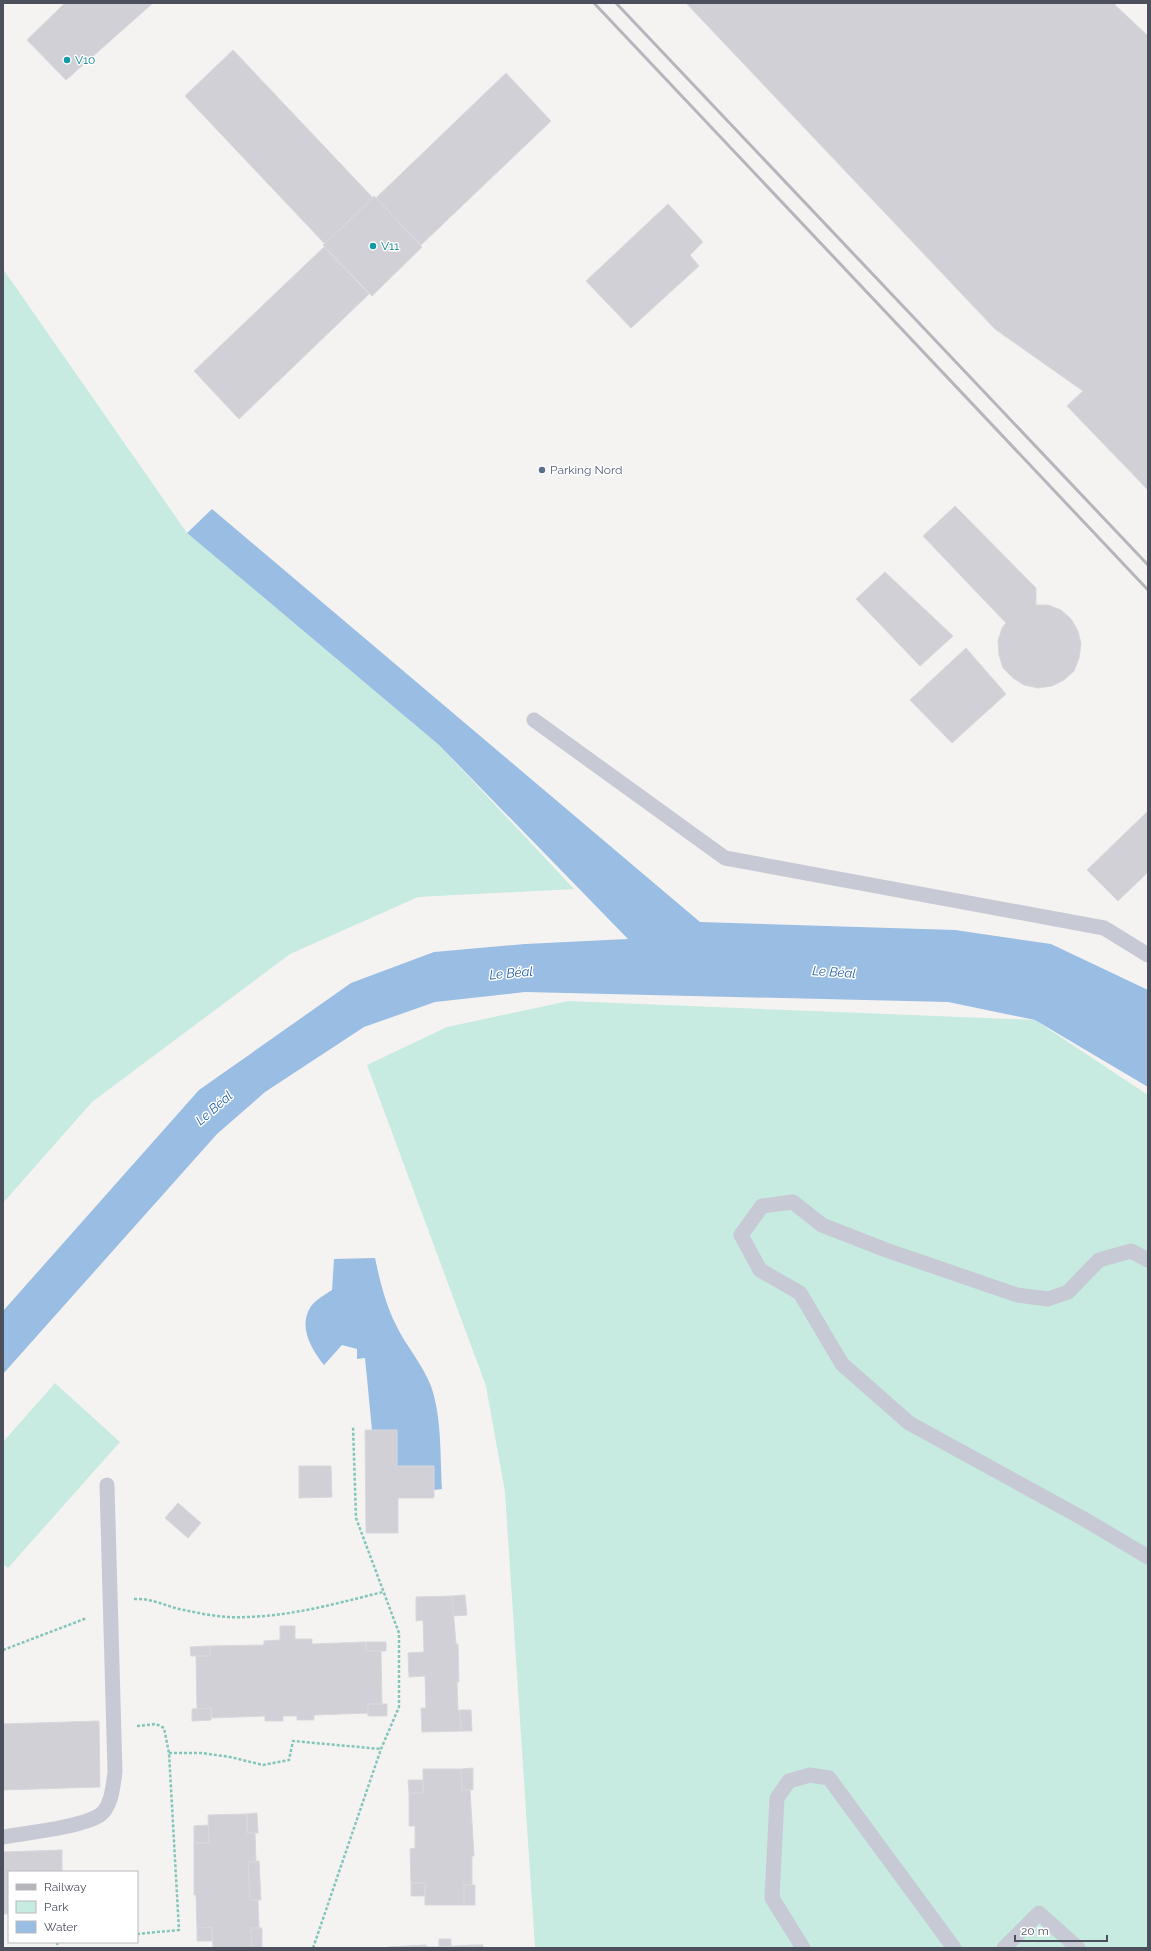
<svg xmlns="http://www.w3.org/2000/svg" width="1151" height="1951" viewBox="0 0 1151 1951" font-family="Raleway,sans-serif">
	<rect width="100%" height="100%" fill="#f4f3f2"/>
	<path fill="#c7ebe0" d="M3,269L187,533L439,745L574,889L418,897L290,954L92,1102L3,1203Z
		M568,1001L1035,1020L1148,1095V1948H535L505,1492L486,1386L367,1065L447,1027Z
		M55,1383L120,1442L8,1568L3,1564V1442Z"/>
	<path fill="#99bde3" d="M212,509L700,922L955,930L1051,944L1148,990V1087L1035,1020L948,1002L525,992L435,1002L364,1027L265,1092L217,1134L3,1374V1311L199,1090L351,983L434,952L525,944L628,939L439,745L187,533Z
		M375,1258C380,1281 385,1303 396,1325C406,1346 422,1363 431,1386C442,1418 440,1455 442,1489L434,1490V1466H397V1430H372L365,1358L357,1359V1349L342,1345L324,1365C311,1349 297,1325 312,1305C317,1299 326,1294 332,1290L334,1259Z"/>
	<path fill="#d0d0d6" stroke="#d7d7dc" d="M65,3H153L66,80L27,40Z
		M686,3H1117L1115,5L1148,36V490L1067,406L1083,391L995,329Z
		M233,50L373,198L325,244L185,96Z
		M506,73L551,121L421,245L376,198Z
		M374,196L422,247L372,296L323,245Z
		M668,204L703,242L690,255L699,266L631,328L586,281Z
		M324,247L369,294L239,419L194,371Z
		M955,506L1036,588V605H1048L1061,610L1071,619L1078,631L1081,644L1079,658L1074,671L1064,680L1052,686L1038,688L1024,685L1013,678L1003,668L999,655L998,641L1002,628L1006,623L923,536Z
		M885,572L953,636L920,666L856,599Z
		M966,648L1006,694L952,743L910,700Z
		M1148,811V872L1118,901L1087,870Z
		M365,1430H397V1466H434V1498H398V1533H366Z
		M299,1466H331L332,1497L299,1498Z
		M178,1503L201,1523L188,1538L165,1518Z
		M465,1595L467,1615L453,1616L452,1596Z
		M452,1596L456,1644H458L459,1682H457L458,1711L460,1710L461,1731L422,1732L421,1708H426L425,1676L409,1677L408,1653L424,1652L423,1620L416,1621V1597Z
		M280,1626H295V1639H312V1644L366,1642V1651H381L382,1704H368V1713L314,1715V1720H297V1716H283V1721H265V1716L212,1718L211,1708L197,1709L196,1656H210V1646L264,1645V1641L280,1640Z
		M366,1642H386V1651H366Z
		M210,1646V1656H191L190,1647Z
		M368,1704H387V1716H368Z
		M211,1708V1720L192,1721V1709Z
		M460,1710H471L472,1731H461Z
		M99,1721L100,1787L3,1790V1724Z
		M473,1768V1790H462L461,1769Z
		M423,1769H461L462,1790H470L474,1856H472V1885H464V1905H425V1883H411L410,1849L415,1848V1826H409V1793H423Z
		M408,1780H423V1793H409Z
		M257,1813L258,1833H247V1814Z
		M247,1814V1833H255L256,1862H248L250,1900H258L259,1928H251L252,1948H213L212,1927L197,1928L196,1895H194V1843H209L208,1815Z
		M208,1825L209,1843H194V1826Z
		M62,1850V1872H9V1914H3V1852Z
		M259,1861L261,1900H250L248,1862Z
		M411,1883H425V1896H411Z
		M464,1885H475V1905H464Z
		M212,1927V1941H197V1928Z
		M251,1928H262V1948H252Z
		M439,1939H451V1946L439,1947Z
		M426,1945L427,1948L388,1947Z
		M473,1945H483V1948H473Z
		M473,1945V1948L426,1947H439Z"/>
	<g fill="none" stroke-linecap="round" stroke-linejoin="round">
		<path stroke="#82c6b9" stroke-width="2.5" stroke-dasharray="3 2" stroke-linecap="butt" d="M134,1599C153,1598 167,1607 184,1610C198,1613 213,1616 227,1617C282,1619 330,1605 383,1592
			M3,1650L87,1618
			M137,1726L156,1724L164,1728L169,1753L179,1930L137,1934
			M169,1753H202L230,1757L263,1765L289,1760L293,1741L381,1749
			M57,1942L58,1948
			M313,1948L381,1749L399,1707V1633L356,1518L353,1426"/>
		<path stroke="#c7cad5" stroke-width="15" d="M534,720L725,858L1104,928L1148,955
			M1148,1260L1131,1251L1099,1260L1068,1292L1048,1299L1017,1295L886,1250L822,1225L793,1202L762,1206L741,1235L760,1270L800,1293L842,1364L909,1423L1084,1519L1148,1557
			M3,1837C26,1833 82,1827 100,1815C112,1806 113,1785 115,1772L107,1485
			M803,1948L772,1898L777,1798L789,1781L810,1775L829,1778L954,1948
			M1004,1948L1039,1913L1078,1948"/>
		<path stroke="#b5b5bb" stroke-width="3" d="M594,3L1148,590
			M616,3L1148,565"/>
	</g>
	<g fill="#0f9aa8" stroke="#fff" stroke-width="1.5">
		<circle cx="67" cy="60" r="4"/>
		<circle cx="373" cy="246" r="4"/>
	</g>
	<circle fill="#5c6f8a" stroke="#fff" stroke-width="1.5" cx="542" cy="470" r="4"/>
	<g text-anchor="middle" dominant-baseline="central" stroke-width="3" stroke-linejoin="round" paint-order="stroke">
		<g font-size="12" fill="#0d838f" stroke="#fff" text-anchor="start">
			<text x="75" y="60">V10</text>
			<text x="381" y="246">V11</text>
		</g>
		<g font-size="12" fill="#4e5e75" stroke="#fff" text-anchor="start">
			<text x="550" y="470">Parking Nord</text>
		</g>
		<g font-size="13" font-style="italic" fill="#1d5c9f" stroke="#fff">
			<text transform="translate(834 972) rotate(4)">Le Béal</text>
			<text transform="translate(511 973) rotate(-5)">Le Béal</text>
			<text transform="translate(214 1108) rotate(-41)">Le Béal</text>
		</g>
	</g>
	<rect width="1151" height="1951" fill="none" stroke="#4c505d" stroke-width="8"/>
	<rect x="8" y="1871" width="130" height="72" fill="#ffffff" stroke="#b7b9be"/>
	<rect x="16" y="1884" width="20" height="6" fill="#b5b5bb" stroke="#b7b9be"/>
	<text x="44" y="1891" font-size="12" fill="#4c505d">Railway</text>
	<rect x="16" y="1901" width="20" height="12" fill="#c7ebe0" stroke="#b7b9be"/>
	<text x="44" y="1911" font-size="12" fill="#4c505d">Park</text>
	<rect x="16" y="1921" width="20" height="12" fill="#99bde3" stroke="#b7b9be"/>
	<text x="44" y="1931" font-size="12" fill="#4c505d">Water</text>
	<path d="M1015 1935v6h92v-6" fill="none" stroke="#4c505d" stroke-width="2"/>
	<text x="1021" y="1935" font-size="12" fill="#4c505d" stroke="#ffffff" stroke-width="3" paint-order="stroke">20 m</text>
</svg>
